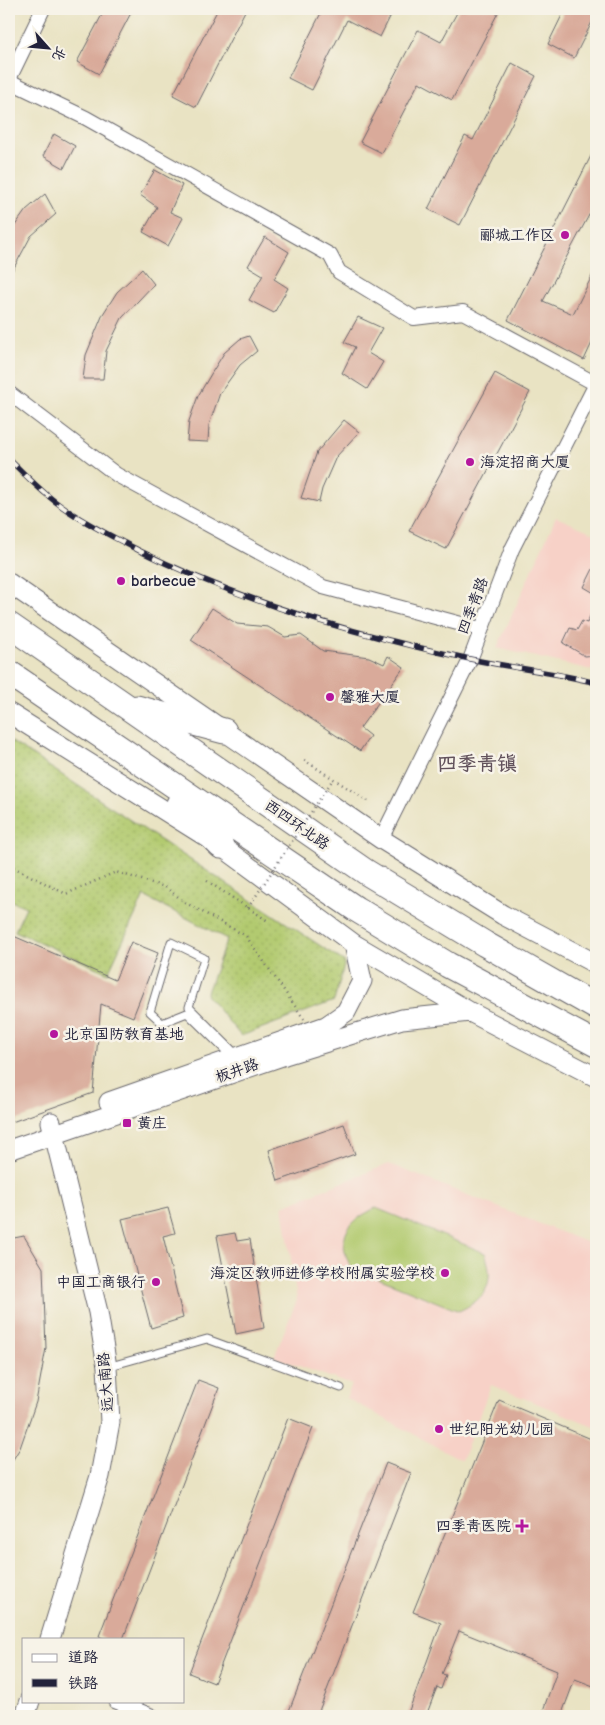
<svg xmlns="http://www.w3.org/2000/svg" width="605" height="1725" viewBox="0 0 605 1725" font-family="'Balsamiq Sans','LXGW WenKai TC',sans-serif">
	<defs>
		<pattern id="grass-dots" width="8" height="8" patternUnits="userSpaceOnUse" patternTransform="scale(1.25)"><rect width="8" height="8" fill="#b2ca6f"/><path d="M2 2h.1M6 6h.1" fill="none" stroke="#99ad61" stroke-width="1.8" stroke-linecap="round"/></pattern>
	</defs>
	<rect width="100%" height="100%" fill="#f7f3e8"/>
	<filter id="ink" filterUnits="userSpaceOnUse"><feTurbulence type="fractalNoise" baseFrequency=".02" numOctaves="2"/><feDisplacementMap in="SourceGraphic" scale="10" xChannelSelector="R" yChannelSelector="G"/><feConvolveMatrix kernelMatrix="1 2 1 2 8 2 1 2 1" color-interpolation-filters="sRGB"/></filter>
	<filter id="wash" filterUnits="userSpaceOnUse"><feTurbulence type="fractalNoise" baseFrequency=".0096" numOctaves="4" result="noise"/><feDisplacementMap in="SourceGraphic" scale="20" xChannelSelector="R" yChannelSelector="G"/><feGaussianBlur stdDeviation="1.12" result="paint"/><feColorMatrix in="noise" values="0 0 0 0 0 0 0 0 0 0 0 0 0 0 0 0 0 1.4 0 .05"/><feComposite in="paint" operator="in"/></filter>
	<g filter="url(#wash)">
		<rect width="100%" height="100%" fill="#e9e3c3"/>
		<path fill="#f7d1c7" d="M556,517L596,534V671L497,648Z
			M389,1164L596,1246V1427L491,1385L462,1460L346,1398L352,1385L274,1357L297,1300L283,1206Z"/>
		<path fill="url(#grass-dots)" stroke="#6a7655" d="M9,740L345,962L334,1001L241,1036L206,995L227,939L144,896L108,973L15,931L26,907L9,900Z"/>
		<path fill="#b2ca6f" stroke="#6a7655" d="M376,1208L485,1253C495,1283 487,1298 459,1311L351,1267C335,1237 348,1221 376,1208Z"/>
		<g id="blocks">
			<path fill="#d9aa9a" d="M105,9H133L99,74L77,62Z
				M218,9H246L196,107L173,95Z
				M323,9H394L380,37L347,20L312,90L288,78Z
				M459,9H500L452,100L419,82L382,153L360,142L418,30L441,42Z
				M565,9H596V14L574,58L548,44Z
				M512,63L536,76L460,225L428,209L465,136L473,140Z
				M54,134L75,146L64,168L43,156Z
				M596,146V202L543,301L573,314L596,268V334L584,360L508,320Z
				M155,170L182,185L170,212L183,218L168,246L143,232L157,207L140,195Z
				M45,194L56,214L31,236L9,277V234L26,210Z
				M265,237L289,252L274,279L288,288L274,313L249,300L263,275L248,266Z
				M142,269L154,284L122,318L106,351L103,379H83L86,355L103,314L117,292Z
				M358,317L382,328L368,353L383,362L367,389L342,373L355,347L344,342Z
				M249,336L257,351L240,365L220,393L209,425L208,442L187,441L189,421L198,396L211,374L224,353L240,339Z
				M495,373L530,392L446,549L409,531Z
				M344,420L359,432L336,457L322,489L319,502L301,498L317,452Z
				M596,563V594L584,587Z
				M596,602V655L585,656L563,643L570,628L577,630L582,621L587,623Z
				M212,608L237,624L268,627L285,637L301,635L323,651L369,657L384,664L388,656L404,667L360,728L370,736L360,751L191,640Z
				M9,934L115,980L131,942L158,953L133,1017L101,1004L93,1093L9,1123Z
				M344,1124L355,1154L278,1181L269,1150Z
				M168,1208L175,1233L163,1236L183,1318L151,1328L122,1219Z
				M235,1233L237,1241L250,1239L264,1328L236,1334L217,1236Z
				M24,1236L43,1268L46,1348L36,1402L20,1448L9,1466V1239Z
				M198,1380L219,1388L123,1639H104L99,1636Z
				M499,1400L596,1441V1687L575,1679L561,1716H541L557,1671L459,1631L442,1674L446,1675L441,1689L437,1687L426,1716H407L441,1623L413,1612Z
				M288,1418L313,1428L214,1683L189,1673Z
				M386,1463L411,1473L317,1716H287Z"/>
		</g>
	</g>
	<g filter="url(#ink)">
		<use href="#blocks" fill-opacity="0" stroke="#68666b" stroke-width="1"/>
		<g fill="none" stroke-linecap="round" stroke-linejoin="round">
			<g stroke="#68666b" stroke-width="9">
				<path id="lane" d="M231,1056L187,1013L162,1023L150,1012L171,942L204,958L189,1007L237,1055
					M107,1367L207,1339L341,1388"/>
			</g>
			<g stroke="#68666b" stroke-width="16">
				<path id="street" d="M9,79L43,9
					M9,81L86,118L330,255L339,272L414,318L463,312L596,384
					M9,393L117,475L323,587L480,629
					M381,839L470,660L512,549L596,384
					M115,1701L152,1716"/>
			</g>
			<g stroke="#68666b" stroke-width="21">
				<path id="secondary" d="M9,583L381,839L503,915L596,964
					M9,713L221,846L354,944L470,1012L596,1077
					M109,1102L326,1026L346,1012L362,981L354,944
					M9,1150L285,1055L402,1019L470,1012
					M50,1639L100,1476L110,1422L107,1367L98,1312L51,1122
					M25,1716L30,1701"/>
			</g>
			<g stroke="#68666b" stroke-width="27">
				<path id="highway" d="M9,625L366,872L485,944L596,1007
					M9,673L356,909L448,965L596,1044
					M137,708L224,731
					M179,804L221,846"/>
			</g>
			<path stroke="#68666b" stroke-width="2.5" stroke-dasharray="1 4" stroke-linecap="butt" d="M304,760L371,803
				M9,865L66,894L116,872L165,887L186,903L246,936L304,1019
				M207,881L268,921"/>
			<use href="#lane" stroke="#fff" stroke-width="7"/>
			<use href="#street" stroke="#fff" stroke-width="14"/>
			<use href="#secondary" stroke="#fff" stroke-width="19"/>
			<use href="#highway" stroke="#fff" stroke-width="25"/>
			<g stroke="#22223b" stroke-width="5.5">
				<path id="rail" d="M9,459C21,471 34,484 47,495C73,517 107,534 138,550C242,602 356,635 470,659C512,668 555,672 596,683"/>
			</g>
			<use href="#rail" stroke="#f7f3e8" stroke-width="4" stroke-dasharray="11" stroke-linecap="butt"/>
			<path stroke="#68666b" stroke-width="2.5" stroke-dasharray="1 4" stroke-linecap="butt" d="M248,908L333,779"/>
		</g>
	</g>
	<g fill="#b5179e" stroke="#f7f3e8" stroke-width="2">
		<circle cx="565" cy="235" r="5"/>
		<circle cx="470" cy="462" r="5"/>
		<circle cx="121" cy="581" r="5"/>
		<circle cx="330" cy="697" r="5"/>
		<circle cx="54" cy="1034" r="5"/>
		<rect x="122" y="1118" width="10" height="10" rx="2.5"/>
		<circle cx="445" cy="1273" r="5"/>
		<circle cx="156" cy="1282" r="5"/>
		<circle cx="439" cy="1429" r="5"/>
		<path d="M519.5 1518.5h5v5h5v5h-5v5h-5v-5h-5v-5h5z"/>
	</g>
	<g text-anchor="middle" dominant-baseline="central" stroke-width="5" stroke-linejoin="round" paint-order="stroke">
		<g font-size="15" fill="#22223b" stroke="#f7f3e8" text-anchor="start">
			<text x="555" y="235" text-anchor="end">郦城工作区</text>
			<text x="480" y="462">海淀招商大厦</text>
			<text x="131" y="581">barbecue</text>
			<text x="340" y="697">馨雅大厦</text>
			<text x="64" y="1034">北京国防教育基地</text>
			<text x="137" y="1123">黄庄</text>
			<text x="435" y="1273" text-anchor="end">海淀区教师进修学校附属实验学校</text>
			<text x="146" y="1282" text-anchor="end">中国工商银行</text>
			<text x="449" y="1429">世纪阳光幼儿园</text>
			<text x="511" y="1526" text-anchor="end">四季青医院</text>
		</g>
		<g font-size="15" fill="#22223b" stroke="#f7f3e8">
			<text transform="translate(473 606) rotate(-69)">四季青路</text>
			<text transform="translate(297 825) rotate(35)">西四环北路</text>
			<text transform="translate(237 1071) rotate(-19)">板井路</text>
			<text transform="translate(106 1382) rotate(-95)">远大南路</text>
		</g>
		<g font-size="20" font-weight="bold" fill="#62525c" stroke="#f7f3e8">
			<text x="477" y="764">四季青镇</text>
		</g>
	</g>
	<rect width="605" height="1725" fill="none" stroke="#f7f3e8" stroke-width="30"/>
	<rect x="22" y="1638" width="162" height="65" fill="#f7f3e8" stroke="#a29fa3"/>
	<rect x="32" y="1654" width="25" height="8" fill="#ffffff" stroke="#a29fa3"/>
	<text x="68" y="1662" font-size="15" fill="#22223b">道路</text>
	<rect x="32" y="1679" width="25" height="8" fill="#22223b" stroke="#a29fa3"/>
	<text x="68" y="1688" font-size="15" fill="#22223b">铁路</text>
	<g transform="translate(48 48) rotate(117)" stroke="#f7f3e8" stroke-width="4" paint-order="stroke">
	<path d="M0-4L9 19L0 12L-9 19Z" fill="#22223b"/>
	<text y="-8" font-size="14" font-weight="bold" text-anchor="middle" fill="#22223b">北</text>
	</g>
</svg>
